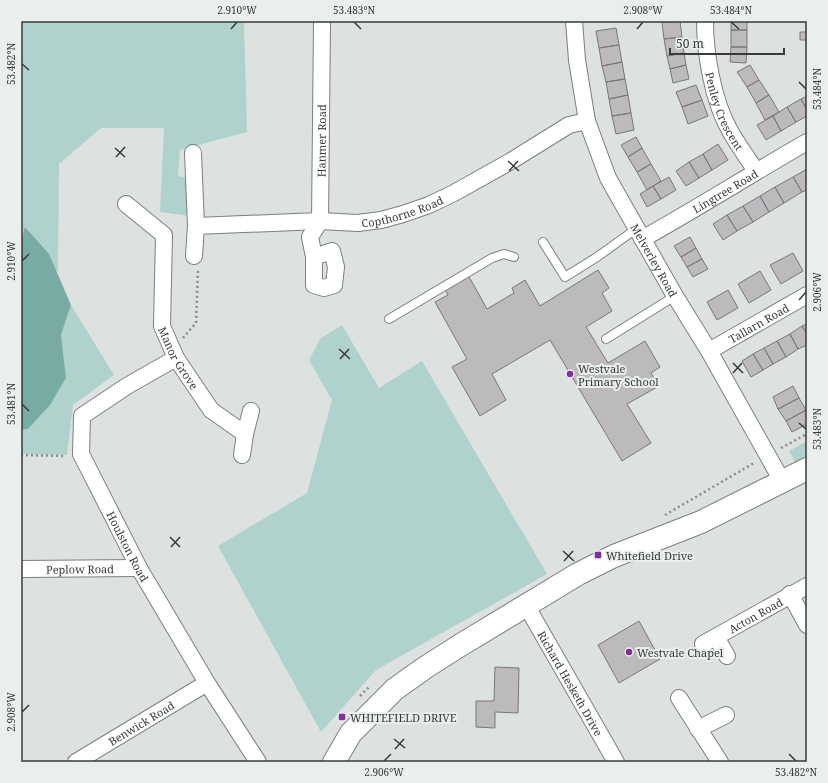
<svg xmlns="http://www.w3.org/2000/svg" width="828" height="783" viewBox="0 0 828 783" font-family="'Noto Serif',serif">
	<rect width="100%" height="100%" fill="#dde2e1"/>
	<path fill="#afd2cc" d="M21,21H244L247,132L180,150L178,176L194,179L190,216L160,212L164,128H101L59,164L58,273L26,227L21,241Z
		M71,305L114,375L73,405L67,455L21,454V430L28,429L50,405L66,378L61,335Z
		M342,325L379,388L422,361L547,574L376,670L321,732L218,546L307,493L332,400L309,360L320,339Z
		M807,441V457L795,462L789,451Z"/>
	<path fill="#77aba3" d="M25,227L49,254L71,305L61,335L66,378L50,405L28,429L21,430V241Z"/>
	<path fill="#bdbabe" stroke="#79767a" d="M680,21L682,37L664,39L662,22Z
		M731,21H747V30H731Z
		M616,28L619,45L599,48L596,31Z
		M731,30H747V47H731Z
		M800,32H807V40H800Z
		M682,37L684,53L667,56L664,39Z
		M619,45L622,62L602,66L599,48Z
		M731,47H747L746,63L730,62Z
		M684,53L686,65L670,69L667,56Z
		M622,62L625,79L606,82L602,66Z
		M686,65L689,79L673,83L670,69Z
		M750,65L759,80L747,87L737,72Z
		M625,79L628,95L609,99L606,82Z
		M759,80L769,95L756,103L747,87Z
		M696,85L702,100L682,107L676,92Z
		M628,95L631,113L612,116L609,99Z
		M769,95L779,112L765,120L756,103Z
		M807,96V110L801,99Z
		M801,99L807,110V116L796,122L787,107Z
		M702,100L708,116L688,124L682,107Z
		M787,107L796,122L781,131L773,116Z
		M631,113L634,130L616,134L612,116Z
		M773,116L781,131L766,140L757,125Z
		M636,137L642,148L628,157L621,145Z
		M718,144L728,160L712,170L703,154Z
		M642,148L651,164L637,172L628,157Z
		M703,154L712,170L699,178L689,162Z
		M689,162L699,178L686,186L676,171Z
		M651,164L661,181L647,190L637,172Z
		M807,169V190L802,192L793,177Z
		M669,177L676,190L661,199L653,186Z
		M793,177L802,192L784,203L775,187Z
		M653,186L661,199L647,207L640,194Z
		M775,187L784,203L769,212L760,196Z
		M760,196L769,212L753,222L743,206Z
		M743,206L753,222L737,231L727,215Z
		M727,215L737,231L723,240L713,224Z
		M690,237L696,248L681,257L674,246Z
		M696,248L702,259L687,267L681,257Z
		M793,253L803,271L781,284L770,265Z
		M702,259L708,269L693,277L687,267Z
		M598,270L609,288L602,293L612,311L586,327L608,363L645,341L660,367L651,373L659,386L627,404L651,443L622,461L550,340L492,374L506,400L480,416L452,367L467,359L435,302L448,295L445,289L468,275L487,309L514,293L512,288L525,280L540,306Z
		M760,271L771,290L749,303L738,284Z
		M728,290L738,308L717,320L707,302Z
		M807,324V334L802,326Z
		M802,326L807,334V345L798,349L790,334Z
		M790,334L798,349L786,357L777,341Z
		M777,341L786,357L773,364L764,348Z
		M764,348L773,364L763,370L753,354Z
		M753,354L763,370L751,377L742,361Z
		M793,386L799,398L778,409L773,397Z
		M799,398L806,410L786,421L778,409Z
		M806,410L807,424L792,432L786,421Z
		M639,621L660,659L619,683L598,645Z
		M495,667L519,668L518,713L495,712V728L476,727V701H494Z"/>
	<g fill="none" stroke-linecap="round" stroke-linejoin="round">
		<g stroke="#7b7f7e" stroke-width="10">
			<path id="service" d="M543,242L565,277L597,257L636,229
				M389,319L492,258L504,254L514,257
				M606,339L675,296"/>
		</g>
		<g stroke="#7b7f7e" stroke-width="18">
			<g id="minor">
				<path id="s1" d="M574,21L577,60L587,121L608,178L675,296L709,351L782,481"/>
				<path id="s2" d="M705,21C705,54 713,100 729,129C737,144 747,157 756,171"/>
				<path id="s3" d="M193,153L196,226L320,221L358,223L381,220L403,214L429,205L454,193L511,161L569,125L587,121"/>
				<path id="s4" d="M126,204L164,235L162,326L176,358L211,410L245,434L251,411"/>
				<path id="s5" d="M642,239C698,208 751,174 807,142"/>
				<path d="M194,256L196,226"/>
				<path id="s6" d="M314,257L332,251L336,267L334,285L324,288L314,285V257L310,237L320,221L322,21"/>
				<path id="s7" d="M709,351L807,295"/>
				<path id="s8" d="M176,358L127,386L82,416L81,454L139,568L207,683L258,762"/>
				<path d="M242,455L245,434"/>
				<path id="s9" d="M21,569L139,568"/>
				<path d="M790,594L807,625"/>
				<path id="s10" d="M526,605L616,762"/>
				<path d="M716,637L727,656"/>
				<path id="s11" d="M703,644L807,586"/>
				<path d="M679,698L720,762"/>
				<path d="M698,729L726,715"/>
				<path id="s12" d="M76,762L207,683"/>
			</g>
		</g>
		<g stroke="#7b7f7e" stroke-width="24">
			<path id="secondary" d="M334,762L351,733L395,689L426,667L459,646L578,574L614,556L701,522L807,469"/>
		</g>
		<path stroke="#888b8a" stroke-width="2.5" stroke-dasharray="2 3" stroke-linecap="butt" d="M183,338L196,323L198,270
			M781,448L807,434
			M21,455L66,456
			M665,515L754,463
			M360,696L369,687"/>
		<use href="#service" stroke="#fff" stroke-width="8"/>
		<use href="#minor" stroke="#fff" stroke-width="16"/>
		<use href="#secondary" stroke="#fff" stroke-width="22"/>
	</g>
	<path fill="none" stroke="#383a39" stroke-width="1.5" d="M354,22L361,29M731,22L739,29M231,29L237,22M637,29L643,22M22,64L29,70M799,82L806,89M115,148L125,157M116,157L125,147M508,161L519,171M509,171L518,161M22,261L29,254M799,300L806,292M339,349L350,359M340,359L349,349M733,363L743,373M733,373L742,363M22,404L29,411M799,423L806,429M170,537L180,547M171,547L180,537M563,551L574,561M564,561L573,551M22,712L29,705M394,739L405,748M395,749L404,739M789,754L796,761M384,761L391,754"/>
	<g fill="#822e9d" stroke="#eaefee" stroke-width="1.5">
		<circle cx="570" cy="374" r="4"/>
		<rect x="594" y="551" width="8" height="8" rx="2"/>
		<circle cx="629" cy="652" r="4"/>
		<rect x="338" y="713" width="8" height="8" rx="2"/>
	</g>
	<g text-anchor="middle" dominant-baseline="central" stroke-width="4" stroke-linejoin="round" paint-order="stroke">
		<g font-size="11" fill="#383a39" stroke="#eaefee">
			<text stroke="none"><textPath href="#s2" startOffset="93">Penley Crescent</textPath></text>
			<text stroke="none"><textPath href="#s6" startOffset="222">Hanmer Road</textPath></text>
			<text stroke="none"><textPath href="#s5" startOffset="96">Lingtree Road</textPath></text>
			<text stroke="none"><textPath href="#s3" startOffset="281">Copthorne Road</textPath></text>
			<text stroke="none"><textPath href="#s1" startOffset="256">Melverley Road</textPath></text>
			<text stroke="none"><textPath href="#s7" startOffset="57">Tallarn Road</textPath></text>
			<text stroke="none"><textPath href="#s4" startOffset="176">Manor Grove</textPath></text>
			<text stroke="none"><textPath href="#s8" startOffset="252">Houlston Road</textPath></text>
			<text stroke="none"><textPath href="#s9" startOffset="59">Peplow Road</textPath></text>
			<text stroke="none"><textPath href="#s11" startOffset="60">Acton Road</textPath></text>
			<text stroke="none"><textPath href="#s10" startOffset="90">Richard Hesketh Drive</textPath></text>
			<text stroke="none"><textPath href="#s12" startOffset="76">Benwick Road</textPath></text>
		</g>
		<g font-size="11" fill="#383a39" stroke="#eaefee" text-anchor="start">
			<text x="578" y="368">Westvale<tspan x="578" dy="13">Primary School</tspan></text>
			<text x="606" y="555">Whitefield Drive</text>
			<text x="637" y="652">Westvale Chapel</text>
			<text x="350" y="717">WHITEFIELD DRIVE</text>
		</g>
	</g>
	<rect width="828" height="783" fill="none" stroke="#eaefee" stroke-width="44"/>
	<path d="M670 48v6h114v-6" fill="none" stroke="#383a39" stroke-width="2"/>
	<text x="676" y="48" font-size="12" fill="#383a39" stroke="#eaefee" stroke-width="3" paint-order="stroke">50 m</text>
	<rect x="22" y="22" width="784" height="739" fill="none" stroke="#383a39" stroke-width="1.5"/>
	<g font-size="10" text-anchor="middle" fill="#383a39">
		<text x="237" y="14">2.910°W</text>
		<text x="354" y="14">53.483°N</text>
		<text x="643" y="14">2.908°W</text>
		<text x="731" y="14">53.484°N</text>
		<text transform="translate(11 64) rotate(-90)" y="4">53.482°N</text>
		<text transform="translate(817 89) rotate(-90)" y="4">53.484°N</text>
		<text transform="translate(11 261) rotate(-90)" y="4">2.910°W</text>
		<text transform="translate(817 292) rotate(-90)" y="4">2.906°W</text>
		<text transform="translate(11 404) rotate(-90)" y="4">53.481°N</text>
		<text transform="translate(817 429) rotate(-90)" y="4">53.483°N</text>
		<text transform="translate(11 712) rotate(-90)" y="4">2.908°W</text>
		<text x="384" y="776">2.906°W</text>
		<text x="796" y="776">53.482°N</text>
	</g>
</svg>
